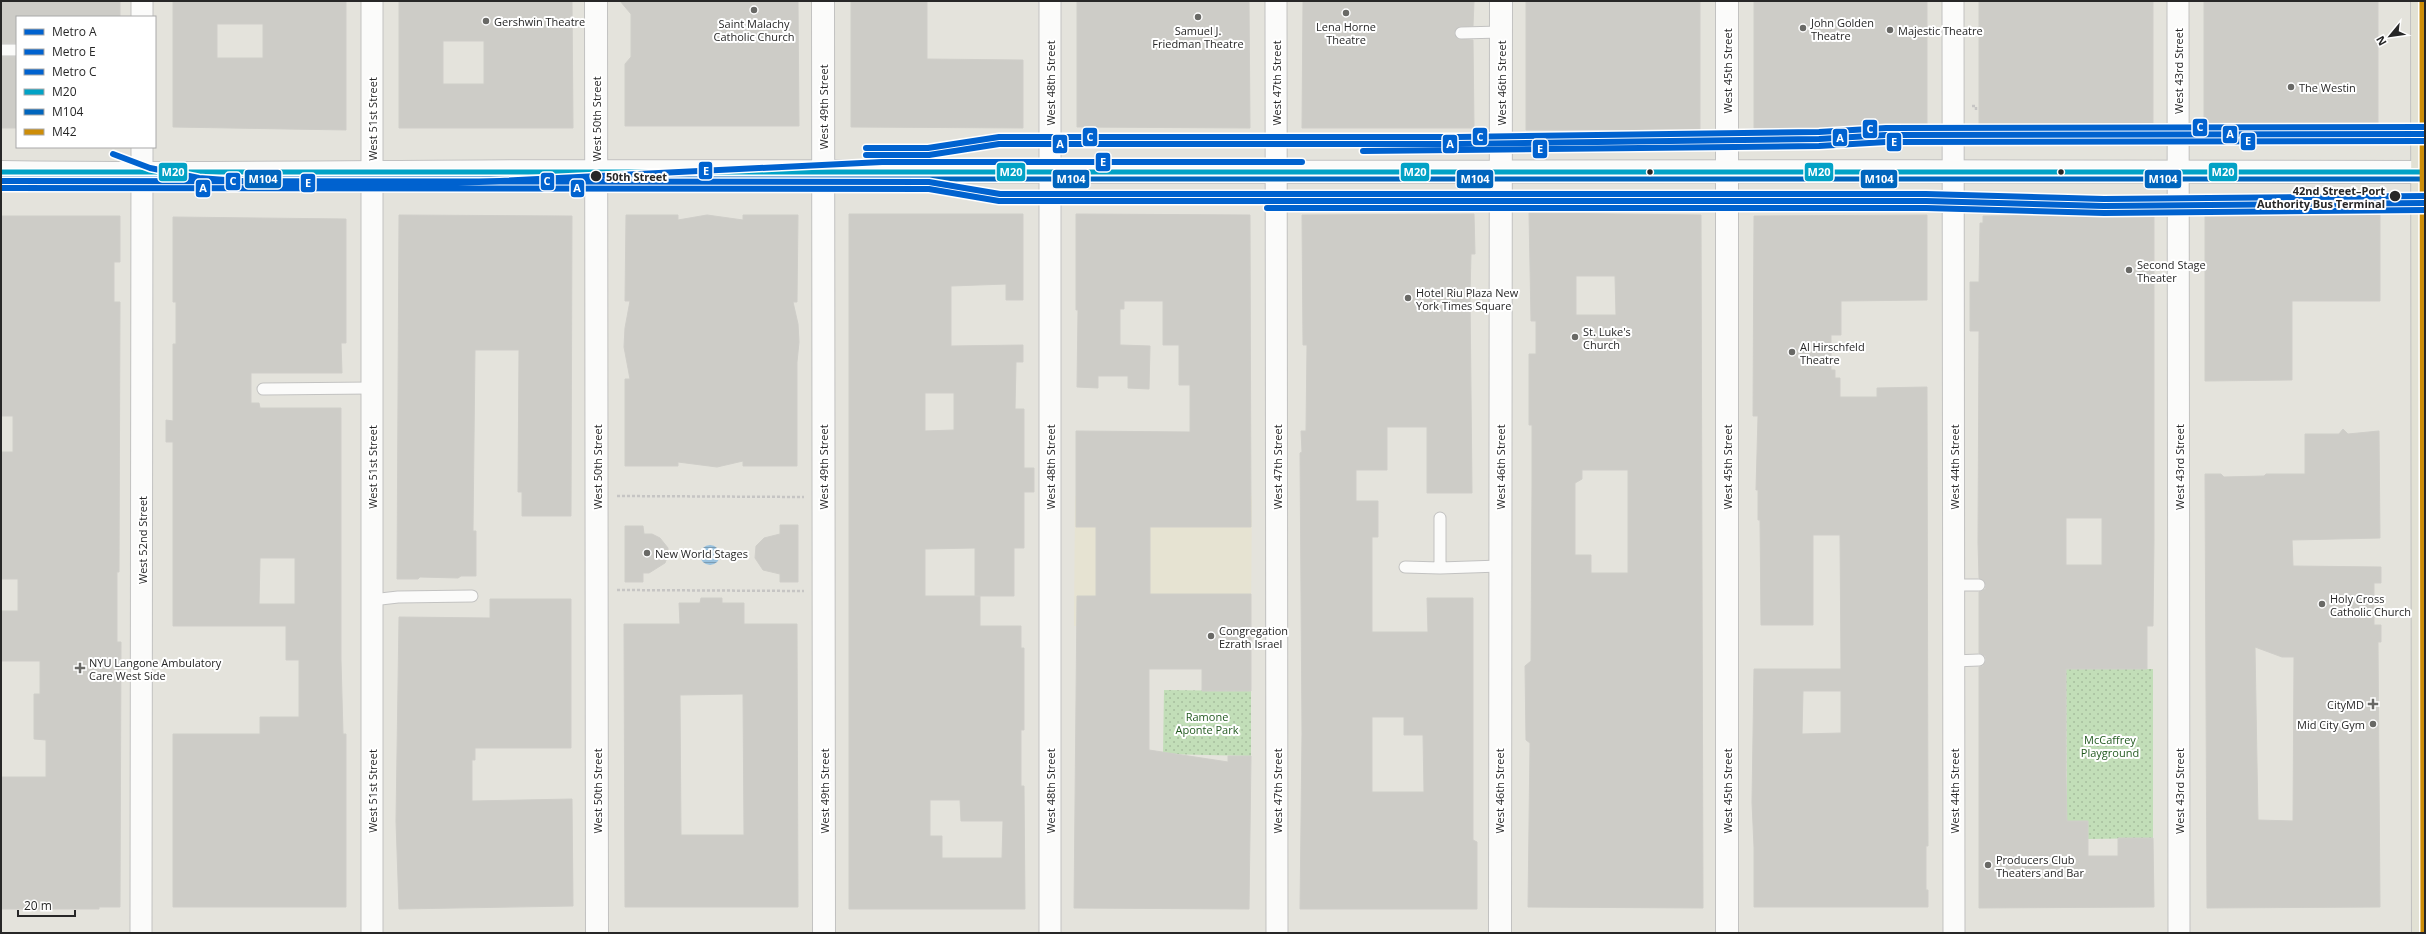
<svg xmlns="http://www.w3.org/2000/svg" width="2426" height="934" viewBox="0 0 2426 934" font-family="'Open Sans',sans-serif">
	<defs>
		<pattern id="green-dots" width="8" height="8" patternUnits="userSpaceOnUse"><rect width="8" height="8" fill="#c2deb8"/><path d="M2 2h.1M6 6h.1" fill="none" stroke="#a7be9e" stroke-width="1.8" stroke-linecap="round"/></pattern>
		<pattern id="water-rules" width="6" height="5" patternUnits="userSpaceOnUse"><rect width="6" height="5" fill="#98c1de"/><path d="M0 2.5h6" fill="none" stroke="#7c9db4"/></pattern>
	</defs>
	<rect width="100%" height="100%" fill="#e4e3dc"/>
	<path fill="#e6e3d2" d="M1075,496H1252L1251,626H1074Z"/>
	<path fill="url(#green-dots)" d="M2066,669H2153V838L2088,839V821H2067Z
		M1164,690L1251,691V756L1163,754Z"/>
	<path fill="url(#water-rules)" d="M700 555a10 10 0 1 1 20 0a10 10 0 1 1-20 0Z"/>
	<path fill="#cdccc7" stroke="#cfcec9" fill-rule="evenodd" d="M1,1H120V16L17,17V43H1Z
		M173,1H346V130L173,127ZM217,24H263V58H217Z
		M399,1H572L573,128H399ZM443,41H484V84H443Z
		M620,1H798L799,126H625V64L631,57V14Z
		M851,1H927V59L1023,60V128L851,127Z
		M1077,1H1249L1250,128L1077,127Z
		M1303,1H1474L1473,26L1458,27L1454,33L1458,39L1473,40L1474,128H1302Z
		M1526,1H1700V130H1526Z
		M1754,1H1927V128H1754Z
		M1979,1H2153V128H1979Z
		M2204,1H2378V127L2204,126Z
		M1,57H17V128H1Z
		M1529,213L1701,215L1703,908L1528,907L1530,743L1526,740L1525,666L1531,661L1532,487V425H1529V354H1536V321H1531ZM1576,276H1615L1616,315H1576ZM1582,470H1628V573H1591V555H1575V483L1582,479Z
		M849,214H1023V300H1006V284L951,286V346L1023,345V362H1016L1015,409H1024V468H1034V492H1024V548H1014V596H975V548L925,549V596H980V626H1021V648H1024V730H1021V786H1024L1025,909H849ZM925,393H954V430L925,431ZM930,800H960L961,821H1003L1002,858H942V836H930Z
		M1076,214L1250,215L1251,527H1150V594H1251V691H1202V669H1149V750L1228,762V756H1251L1249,909L1074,908L1077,596H1096V527H1076V431L1190,432V385H1179V345H1163V301H1124V309H1120V345L1150,346L1149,389L1128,388V376H1098V388L1077,387L1078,310H1076Z
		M1474,214L1475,254H1471L1470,294L1472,493H1427V427H1387V470H1356V501H1378V537H1372V632H1428L1427,598H1473V840L1477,842V909H1300L1302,734L1300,453L1302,452L1301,431H1306L1307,345H1303L1302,215ZM1372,717H1404V735H1423L1424,792H1372Z
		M2154,214V539L2153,626H2147V669H2066V778L2067,821H2088V856H2118V838H2153L2154,907L1979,908V667L1983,666L1986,660L1985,656L1979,653V592L1985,589L1986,585L1979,578L1978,542L1979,331H1970V282H1979L1980,223H1983V216ZM2066,518H2102V565H2066Z
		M2205,214H2380V301H2292V380L2205,381Z
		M399,215L572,216L571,516H522V492H518L519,350H475L473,531H476V576H461L458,578L420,577L418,579H397Z
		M626,215H678V220L707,215L743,220V215H798L797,302H793L798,324L799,342L797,362V466H743V461L717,467L678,462V466H625V379H630L624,347L625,328L630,301H625Z
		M1927,215V300L1841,301V335H1831V370H1835V378H1840V397H1877V388L1927,387L1928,846H1926V890H1928V907H1754V847L1752,802L1754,669H1841L1840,535H1813V625H1761L1760,520H1758V490H1756L1758,416H1753L1754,216ZM1803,691H1841V733L1802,734Z
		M1,216H120V262H114V302H120L119,572H117V642H121L120,907H99V909H1V777H46V740L34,739V694H40V661H1V611H18V579H1V452H13V416H1Z
		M173,217L346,219V343H341L342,373H251V403H259L260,408H341V660L343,734H346V907H173V734H260V717H299V660H286V626H173V442H166V420L173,421V344H176V302H173ZM260,558H295V604H259Z
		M2343,429L2348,434L2379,431L2380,538L2292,540L2293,566L2381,567V583H2374V625H2381V642H2378L2380,907L2207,908L2205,474H2221L2224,477L2264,476L2266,474H2305V434H2339ZM2255,647L2282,657H2294L2293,821L2258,820Z
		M780,525H798V582H780V574L763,570L755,558L756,546L764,538L780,534Z
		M625,526H643L644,534H652L660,538L668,548V555L665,563L649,573H643V582H625Z
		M701,598H722V603H744V624H797L798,907H625L624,624H680L679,603H700ZM743,694L744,835H681L680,695Z
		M490,599H571V748H475V760H472V801L572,799L573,906L399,909L396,821L399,617L490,618Z"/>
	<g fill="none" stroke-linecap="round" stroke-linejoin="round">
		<g stroke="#c2c2c1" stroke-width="13">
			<path id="lane" d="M1461,33L1501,32
				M1,50H17
				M263,389L372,388
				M1440,518V568L1500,566
				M1405,567L1440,568
				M1954,585H1979
				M372,600L398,597L472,596
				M1954,661L1979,660"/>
		</g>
		<g stroke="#c2c2c1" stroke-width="23">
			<path id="street" d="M142,1V17
				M372,1V933
				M1050,1V933
				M1276,1L1277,933
				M1953,1L1954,933
				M2178,1L2179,933
				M141,933L142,147"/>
		</g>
		<g stroke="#c2c2c1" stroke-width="24">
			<path id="secondary" d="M596,1L597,933
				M823,1L824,933
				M1727,1V933
				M1,172C200,175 399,171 598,171C1207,173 1816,170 2425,172
				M1500,933L1501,1"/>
		</g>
		<g stroke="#c2c1bf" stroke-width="24">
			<path id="primary" d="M2422,1L2423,933"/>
		</g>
		<path stroke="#c6c5c4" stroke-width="2.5" stroke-dasharray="3 2" stroke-linecap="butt" d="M1972,106H1976V111
			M617,496L804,497
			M617,590L804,591"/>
		<use href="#lane" stroke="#fbfbfa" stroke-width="11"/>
		<use href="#street" stroke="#fbfbfa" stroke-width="21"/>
		<use href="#secondary" stroke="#fbfbfa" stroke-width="22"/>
		<use href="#primary" stroke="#e2e1d4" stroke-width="22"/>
		<g stroke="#fff" stroke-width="8">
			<path id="bus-1" d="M1,172H2425"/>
		</g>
		<g stroke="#fff" stroke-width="8">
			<path id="bus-2" d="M1,179H2425"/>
		</g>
		<g stroke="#fff" stroke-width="8">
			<path id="bus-3" d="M2422,1L2423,933"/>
		</g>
		<use href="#bus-1" stroke="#02a2c6" stroke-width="5"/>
		<use href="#bus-2" stroke="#0065bd" stroke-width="5"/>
		<use href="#bus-3" stroke="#cd8d08" stroke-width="5"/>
		<g stroke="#fff" stroke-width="9">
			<path id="metro-1" d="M866,155H929L999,144H1457L1819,139L1886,135L2425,134
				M1,188L929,189L999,201H1926L2104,206L2425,203"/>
		</g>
		<g stroke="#fff" stroke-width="9">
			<path id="metro-2" d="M1363,151L1819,146L1886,142L2425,141
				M113,154L150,168L199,178L266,183H458L882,162H1302
				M1267,208H1926L2104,213L2425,210"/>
		</g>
		<g stroke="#fff" stroke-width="9">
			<path id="metro-3" d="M866,148H928L999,137H1457L1819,132L1886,128L2425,127
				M1,181L929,182L1000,194H1926L2104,199L2425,196"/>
		</g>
		<use href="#metro-1" stroke="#0062cf" stroke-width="6"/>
		<use href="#metro-2" stroke="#0062cf" stroke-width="6"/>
		<use href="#metro-3" stroke="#0062cf" stroke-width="6"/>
	</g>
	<g fill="#696966" stroke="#fff" stroke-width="1.5">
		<circle cx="754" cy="10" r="4"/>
		<circle cx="1346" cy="13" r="4"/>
		<circle cx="1198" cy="17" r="4"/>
		<circle cx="486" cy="21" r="4"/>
		<circle cx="1803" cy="28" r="4"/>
		<circle cx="1890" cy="30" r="4"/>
		<circle cx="2291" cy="87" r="4"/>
		<circle cx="2129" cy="270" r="4"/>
		<circle cx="1408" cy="298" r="4"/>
		<circle cx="1575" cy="337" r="4"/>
		<circle cx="1792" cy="352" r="4"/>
		<circle cx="647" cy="553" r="4"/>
		<circle cx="2322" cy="604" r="4"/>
		<circle cx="1211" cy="636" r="4"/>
		<path d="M78 662h4v4h4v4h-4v4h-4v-4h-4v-4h4z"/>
		<path d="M2371 698h4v4h4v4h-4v4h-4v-4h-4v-4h4z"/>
		<circle cx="2373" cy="724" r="4"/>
		<circle cx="1988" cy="865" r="4"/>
	</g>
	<g fill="#272727" stroke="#fff" stroke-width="1.5">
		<circle cx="1650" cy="172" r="3.5"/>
		<circle cx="2061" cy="172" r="3.5"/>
		<circle cx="596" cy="176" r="6"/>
		<circle cx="2395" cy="196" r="6"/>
	</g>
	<g text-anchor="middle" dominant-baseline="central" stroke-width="4" stroke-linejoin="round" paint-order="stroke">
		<g font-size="11" fill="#272727" stroke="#fff" text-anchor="start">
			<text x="494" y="21">Gershwin Theatre</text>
			<text x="1811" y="22">John Golden<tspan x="1811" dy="13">Theatre</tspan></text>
			<text x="754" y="23" text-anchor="middle">Saint Malachy<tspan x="754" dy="13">Catholic Church</tspan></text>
			<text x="1346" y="26" text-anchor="middle">Lena Horne<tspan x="1346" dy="13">Theatre</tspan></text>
			<text x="1198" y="30" text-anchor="middle">Samuel J.<tspan x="1198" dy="13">Friedman Theatre</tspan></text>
			<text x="1898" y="30">Majestic Theatre</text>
			<text x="2299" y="87">The Westin</text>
			<text x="2137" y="264">Second Stage<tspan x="2137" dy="13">Theater</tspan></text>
			<text x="1416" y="292">Hotel Riu Plaza New<tspan x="1416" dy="13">York Times Square</tspan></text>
			<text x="1583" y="331">St. Luke's<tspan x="1583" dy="13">Church</tspan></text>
			<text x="1800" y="346">Al Hirschfeld<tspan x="1800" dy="13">Theatre</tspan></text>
			<text x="655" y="553">New World Stages</text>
			<text x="2330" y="598">Holy Cross<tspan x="2330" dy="13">Catholic Church</tspan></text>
			<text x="1219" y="630">Congregation<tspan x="1219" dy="13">Ezrath Israel</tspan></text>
			<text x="89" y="662">NYU Langone Ambulatory<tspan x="89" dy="13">Care West Side</tspan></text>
			<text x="2364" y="704" text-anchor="end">CityMD</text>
			<text x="2365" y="724" text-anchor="end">Mid City Gym</text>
			<text x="1996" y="859">Producers Club<tspan x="1996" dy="13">Theaters and Bar</tspan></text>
		</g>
		<g font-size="11" fill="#272727" stroke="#fff">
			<text transform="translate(1727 71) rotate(-90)">West 45th Street</text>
			<text transform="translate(2178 71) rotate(-90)">West 43rd Street</text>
			<text transform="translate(1050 83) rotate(-90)">West 48th Street</text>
			<text transform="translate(1276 83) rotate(-90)">West 47th Street</text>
			<text transform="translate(1501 83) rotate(-90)">West 46th Street</text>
			<text transform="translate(823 107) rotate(-90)">West 49th Street</text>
			<text transform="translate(372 119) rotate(-90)">West 51st Street</text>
			<text transform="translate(596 119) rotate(-90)">West 50th Street</text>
			<text transform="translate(372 467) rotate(-90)">West 51st Street</text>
			<text transform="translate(597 467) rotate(-90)">West 50th Street</text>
			<text transform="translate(823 467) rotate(-90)">West 49th Street</text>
			<text transform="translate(1050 467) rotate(-90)">West 48th Street</text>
			<text transform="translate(1277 467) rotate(-90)">West 47th Street</text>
			<text transform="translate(1500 467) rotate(-90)">West 46th Street</text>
			<text transform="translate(1727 467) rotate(-90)">West 45th Street</text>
			<text transform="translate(1954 467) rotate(-90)">West 44th Street</text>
			<text transform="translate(2179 467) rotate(-90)">West 43rd Street</text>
			<text transform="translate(142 540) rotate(-90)">West 52nd Street</text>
			<text transform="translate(372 791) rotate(-90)">West 51st Street</text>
			<text transform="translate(597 791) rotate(-90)">West 50th Street</text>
			<text transform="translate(824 791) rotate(-90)">West 49th Street</text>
			<text transform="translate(1050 791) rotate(-90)">West 48th Street</text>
			<text transform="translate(1277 791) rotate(-90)">West 47th Street</text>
			<text transform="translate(1499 791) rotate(-90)">West 46th Street</text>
			<text transform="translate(1727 791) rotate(-90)">West 45th Street</text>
			<text transform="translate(1954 791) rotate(-90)">West 44th Street</text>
			<text transform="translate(2179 791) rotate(-90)">West 43rd Street</text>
		</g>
		<g font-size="11" font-weight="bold" fill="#272727" stroke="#fff" text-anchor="start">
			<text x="606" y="176">50th Street</text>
			<text x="2385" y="190" text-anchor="end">42nd Street–Port<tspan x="2385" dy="13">Authority Bus Terminal</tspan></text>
		</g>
		<g font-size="11" fill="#235a20" stroke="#fff">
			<text x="1207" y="716">Ramone<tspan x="1207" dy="13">Aponte Park</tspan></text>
			<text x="2110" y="739">McCaffrey<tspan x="2110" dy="13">Playground</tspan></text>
		</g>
	</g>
	<g stroke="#fff" stroke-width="1.5">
		<rect x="2192" y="118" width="16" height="19" rx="4" fill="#0062cf"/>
		<rect x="1862" y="119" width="16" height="20" rx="4" fill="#0062cf"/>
		<rect x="2222" y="125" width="16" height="19" rx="4" fill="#0062cf"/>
		<rect x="1472" y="127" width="16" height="19" rx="4" fill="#0062cf"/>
		<rect x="1082" y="127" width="16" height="20" rx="4" fill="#0062cf"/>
		<rect x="1832" y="128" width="16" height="19" rx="4" fill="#0062cf"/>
		<rect x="2240" y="132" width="16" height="19" rx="4" fill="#0062cf"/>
		<rect x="1886" y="132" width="16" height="20" rx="4" fill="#0062cf"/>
		<rect x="1052" y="134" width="16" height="20" rx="4" fill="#0062cf"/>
		<rect x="1442" y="134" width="16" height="20" rx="4" fill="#0062cf"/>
		<rect x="1532" y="139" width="16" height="20" rx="4" fill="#0062cf"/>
		<rect x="1095" y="152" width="16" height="20" rx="4" fill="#0062cf"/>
		<rect x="698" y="161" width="15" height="19" rx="4" fill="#0062cf"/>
		<rect x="158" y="162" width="30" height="20" rx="4" fill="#02a2c6"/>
		<rect x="996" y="162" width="30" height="20" rx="4" fill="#02a2c6"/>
		<rect x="1400" y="162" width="30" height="20" rx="4" fill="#02a2c6"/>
		<rect x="1804" y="162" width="30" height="20" rx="4" fill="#02a2c6"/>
		<rect x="2208" y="162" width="30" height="20" rx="4" fill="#02a2c6"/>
		<rect x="244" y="169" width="38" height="20" rx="4" fill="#0065bd"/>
		<rect x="1052" y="169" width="38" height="20" rx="4" fill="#0065bd"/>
		<rect x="1456" y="169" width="38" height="20" rx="4" fill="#0065bd"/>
		<rect x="1860" y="169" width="38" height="20" rx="4" fill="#0065bd"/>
		<rect x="2144" y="169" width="38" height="20" rx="4" fill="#0065bd"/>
		<rect x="225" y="172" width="16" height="19" rx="4" fill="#0062cf"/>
		<rect x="540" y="172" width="15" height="19" rx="4" fill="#0062cf"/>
		<rect x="300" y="173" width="16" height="20" rx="4" fill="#0062cf"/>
		<rect x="195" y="179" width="16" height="19" rx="4" fill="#0062cf"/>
		<rect x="570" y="179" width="15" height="19" rx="4" fill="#0062cf"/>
	</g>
	<g font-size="11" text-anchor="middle" font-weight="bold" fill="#fff">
		<text x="2200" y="131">C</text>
		<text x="1870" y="133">C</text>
		<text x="2230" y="138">A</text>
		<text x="1480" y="141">C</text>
		<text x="1090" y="141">C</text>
		<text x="1840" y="142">A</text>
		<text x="2248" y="145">E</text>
		<text x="1894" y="146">E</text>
		<text x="1060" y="148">A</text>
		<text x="1450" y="148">A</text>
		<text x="1540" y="153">E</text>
		<text x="1103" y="166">E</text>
		<text x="706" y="175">E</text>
		<text x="173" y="176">M20</text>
		<text x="1011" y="176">M20</text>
		<text x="1415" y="176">M20</text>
		<text x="1819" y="176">M20</text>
		<text x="2223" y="176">M20</text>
		<text x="263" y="183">M104</text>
		<text x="1071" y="183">M104</text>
		<text x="1475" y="183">M104</text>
		<text x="1879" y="183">M104</text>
		<text x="2163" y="183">M104</text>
		<text x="233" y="185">C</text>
		<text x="547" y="185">C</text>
		<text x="308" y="187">E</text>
		<text x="203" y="192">A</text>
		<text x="577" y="192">A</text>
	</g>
	<rect width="2426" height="934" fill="none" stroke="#272727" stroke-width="4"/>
	<rect x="16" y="16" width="140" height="132" fill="#ffffff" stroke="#a9a9a9"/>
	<rect x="24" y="29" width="20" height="6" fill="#0062cf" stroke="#a9a9a9"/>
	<text x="52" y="36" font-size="12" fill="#272727">Metro A</text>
	<rect x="24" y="49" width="20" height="6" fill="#0062cf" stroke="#a9a9a9"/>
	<text x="52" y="56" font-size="12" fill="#272727">Metro E</text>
	<rect x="24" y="69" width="20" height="6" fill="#0062cf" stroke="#a9a9a9"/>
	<text x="52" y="76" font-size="12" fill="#272727">Metro C</text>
	<rect x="24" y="89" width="20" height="6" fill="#02a2c6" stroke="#a9a9a9"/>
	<text x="52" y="96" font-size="12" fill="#272727">M20</text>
	<rect x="24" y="109" width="20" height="6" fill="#0065bd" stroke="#a9a9a9"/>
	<text x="52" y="116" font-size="12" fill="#272727">M104</text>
	<rect x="24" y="129" width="20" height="6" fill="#cd8d08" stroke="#a9a9a9"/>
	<text x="52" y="136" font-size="12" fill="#272727">M42</text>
	<g transform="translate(2390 36) rotate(241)" stroke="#ffffff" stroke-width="3" paint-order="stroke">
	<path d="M0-3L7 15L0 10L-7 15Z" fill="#272727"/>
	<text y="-6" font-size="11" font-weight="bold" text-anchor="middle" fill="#272727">N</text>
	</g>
	<path d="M18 910v6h57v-6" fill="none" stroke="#272727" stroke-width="2"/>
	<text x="24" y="910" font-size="12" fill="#272727" stroke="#ffffff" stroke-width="3" paint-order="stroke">20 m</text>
</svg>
